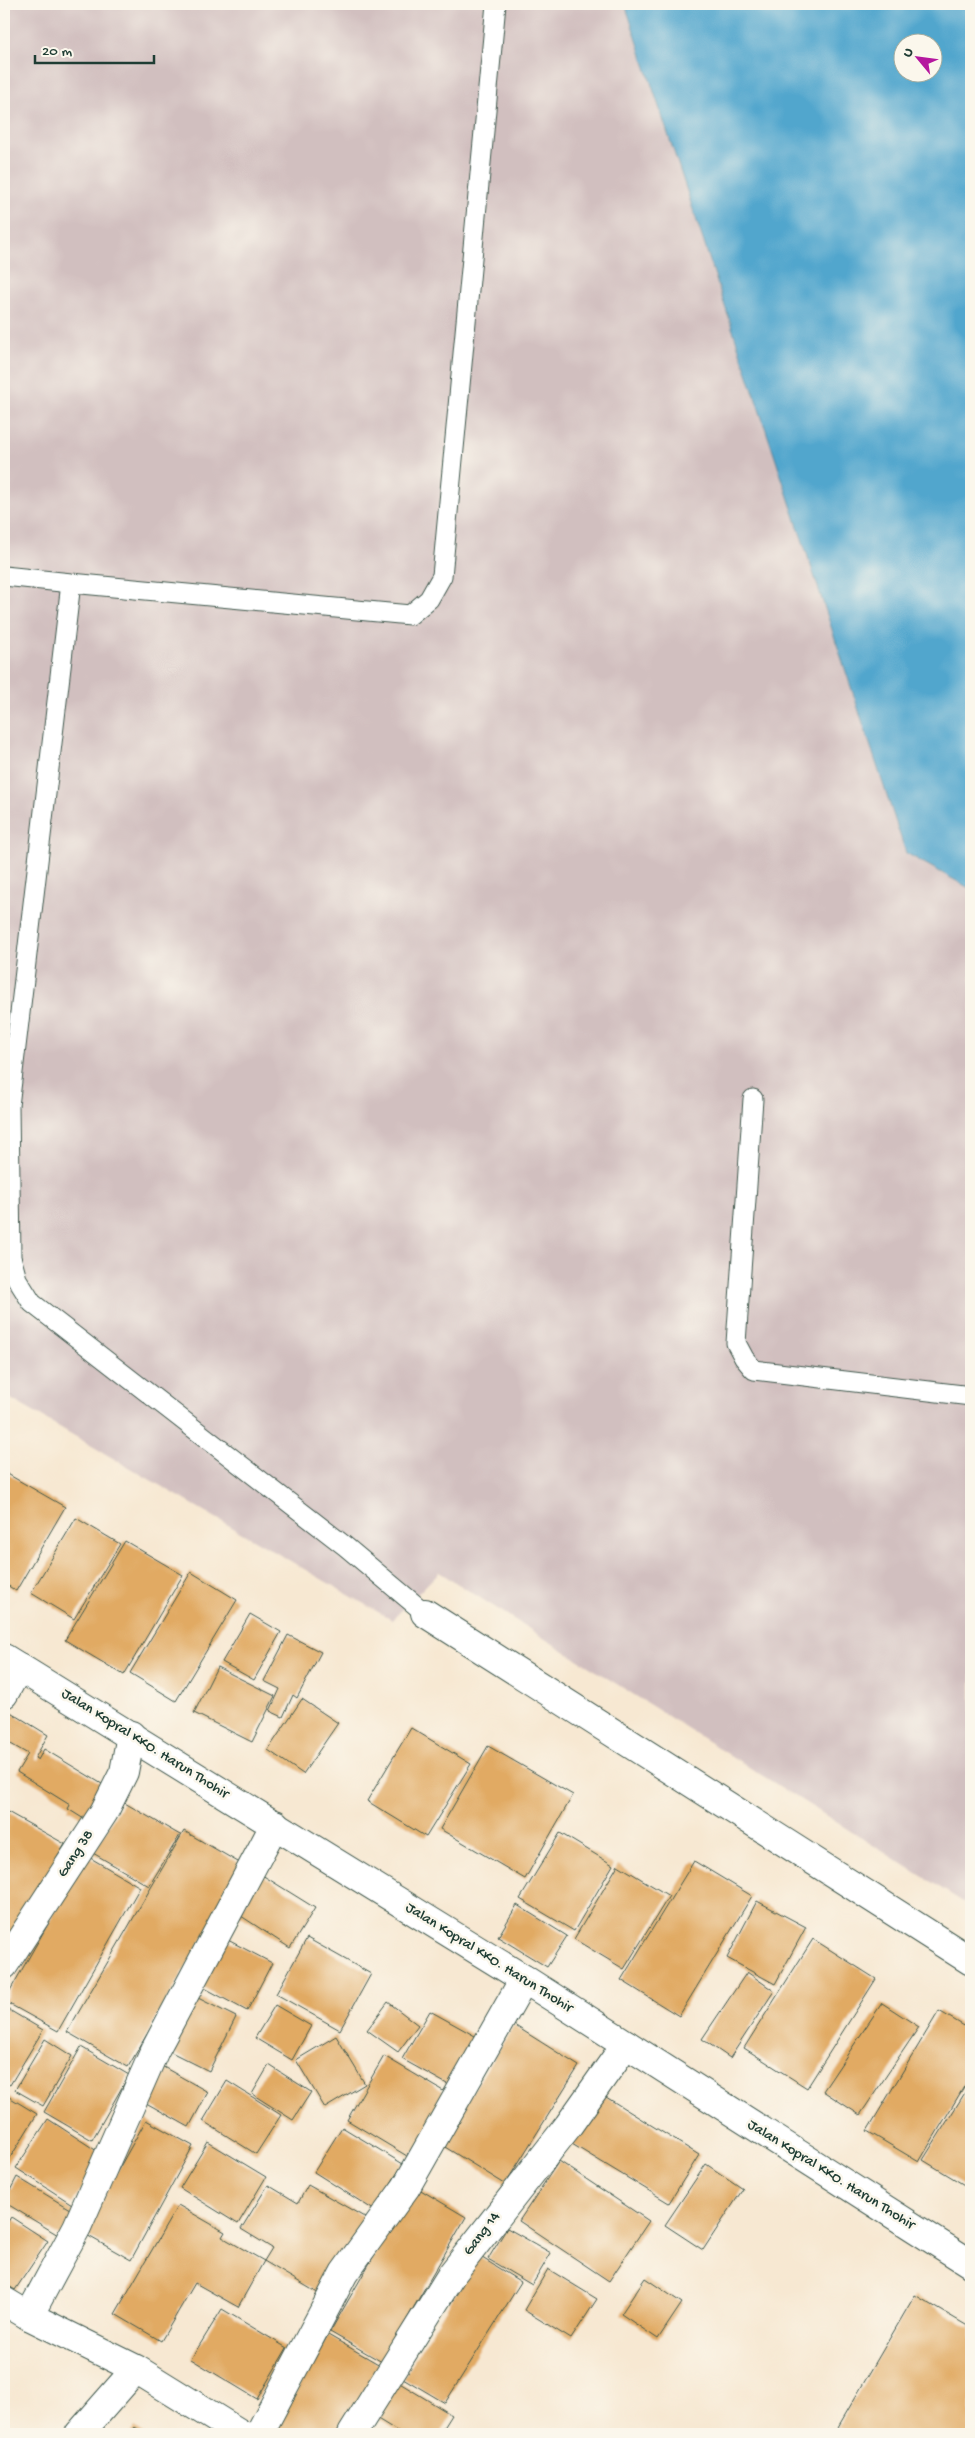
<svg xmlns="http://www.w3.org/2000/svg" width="975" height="2438" viewBox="0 0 975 2438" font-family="'Gochi Hand',sans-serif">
	<rect width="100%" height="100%" fill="#fbf7ec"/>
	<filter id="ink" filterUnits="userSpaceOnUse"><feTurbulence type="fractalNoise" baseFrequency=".02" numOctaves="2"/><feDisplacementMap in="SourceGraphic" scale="10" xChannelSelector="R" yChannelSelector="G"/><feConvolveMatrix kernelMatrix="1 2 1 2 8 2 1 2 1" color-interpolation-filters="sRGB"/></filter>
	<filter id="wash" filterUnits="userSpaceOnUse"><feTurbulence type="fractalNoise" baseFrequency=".0096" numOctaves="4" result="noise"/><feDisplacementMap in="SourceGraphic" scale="20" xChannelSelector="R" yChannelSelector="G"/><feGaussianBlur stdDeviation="1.12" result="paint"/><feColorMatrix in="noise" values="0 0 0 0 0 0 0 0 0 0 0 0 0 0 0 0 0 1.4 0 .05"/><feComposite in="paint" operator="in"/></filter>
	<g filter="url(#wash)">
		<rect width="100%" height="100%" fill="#f7e8d2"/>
		<path fill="#d1bfbf" d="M4,4H625L906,853L971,889V1907L439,1572L392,1620L4,1395Z"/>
		<path fill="#51a6cd" stroke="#387280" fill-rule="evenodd" d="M625,4H971V889L906,853ZM902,42H932V72H902Z"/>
		<g id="blocks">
			<path fill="#e1aa64" d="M4,1472L65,1507L16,1591L4,1583Z
				M76,1518L120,1544L74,1619L31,1593Z
				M125,1541L183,1575L124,1675L65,1640Z
				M191,1572L237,1600L176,1701L130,1673Z
				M250,1614L281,1632L254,1680L222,1662Z
				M288,1635L321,1652L297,1698L293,1695L283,1717L270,1711L280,1689L264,1681Z
				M217,1667L275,1696L252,1742L194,1713Z
				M302,1699L338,1723L303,1774L268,1750Z
				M4,1708L48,1735L35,1758L38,1760L44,1749L112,1790L92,1824L68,1809L70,1805L17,1772L28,1754L4,1740Z
				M411,1728L471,1764L426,1837L367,1801Z
				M488,1746L573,1795L525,1879L440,1829Z
				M123,1802L180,1835L149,1886L93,1853Z
				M4,1810L65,1844L4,1949Z
				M184,1831L245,1866L128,2067L67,2032Z
				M560,1833L613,1865L574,1931L520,1899Z
				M87,1856L140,1887L58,2031L4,2001Z
				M694,1861L752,1896L679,2016L621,1980Z
				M618,1865L669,1896L624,1969L574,1939Z
				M262,1875L315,1908L290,1948L238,1914Z
				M757,1901L806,1927L775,1984L727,1958Z
				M517,1905L567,1936L547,1967L498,1937Z
				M224,1938L272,1963L247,2011L199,1985Z
				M307,1938L371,1974L340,2030L276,1994Z
				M813,1939L876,1979L807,2088L744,2048Z
				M747,1972L774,1991L730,2058L702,2039Z
				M196,1997L236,2017L209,2071L169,2051Z
				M388,2002L418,2025L398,2052L367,2030Z
				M882,2003L919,2027L860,2115L823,2091Z
				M275,2005L311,2026L292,2060L255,2038Z
				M4,2007L43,2030L10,2085L4,2082Z
				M430,2011L484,2041L456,2089L402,2059Z
				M939,2011L971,2030V2075L919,2162L867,2131Z
				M514,2025L579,2066L505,2184L440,2144Z
				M336,2036L365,2084L325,2108L296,2060Z
				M45,2039L72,2056L43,2106L15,2090Z
				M81,2047L129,2075L92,2140L44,2112Z
				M384,2056L450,2095L412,2159L347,2120Z
				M158,2064L208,2092L189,2127L139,2099Z
				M269,2065L311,2092L293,2120L252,2094Z
				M227,2081L281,2115L256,2154L203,2121Z
				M971,2083V2177L966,2186L923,2160Z
				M598,2092L699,2155L669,2203L567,2141Z
				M4,2094L37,2114L4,2168Z
				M48,2119L103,2155L72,2204L16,2168Z
				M146,2120L193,2146L131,2260L83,2233Z
				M342,2127L403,2164L374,2210L314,2172Z
				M208,2142L266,2177L238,2224L180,2188Z
				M559,2161L649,2221L609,2281L519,2221Z
				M706,2164L743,2189L703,2250L665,2225Z
				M17,2177L78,2214L63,2238L4,2202Z
				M268,2185L298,2203L308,2185L366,2218L321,2295L264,2261L238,2307L195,2283L161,2341L115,2314L178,2205L225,2232L222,2237L264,2261L272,2248L241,2229Z
				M414,2186L466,2217L382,2362L330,2332Z
				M11,2217L48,2241L15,2290L4,2283V2228Z
				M507,2228L551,2253L532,2285L488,2259Z
				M479,2256L521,2282L445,2403L403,2378Z
				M548,2269L597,2299L571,2339L524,2310Z
				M645,2278L682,2303L658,2339L621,2314Z
				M915,2295L971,2328V2434H851L838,2427Z
				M222,2309L287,2348L257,2399L191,2359Z
				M328,2335L380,2365L341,2434H272Z
				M398,2382L452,2415L440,2434H402L376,2418Z
				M135,2427L145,2434H130Z"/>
		</g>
	</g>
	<g filter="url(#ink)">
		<use href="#blocks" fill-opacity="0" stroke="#3f574c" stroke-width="1"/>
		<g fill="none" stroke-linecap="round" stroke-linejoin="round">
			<g stroke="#3f574c" stroke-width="21">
				<path id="lane" d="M4,576L71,583
					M753,1099L736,1343L744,1358L754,1370L971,1396
					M4,1105L9,1106L11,1257L17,1279L32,1303L345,1546L425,1613
					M9,1106L71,583L410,615L429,599L442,576L496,4"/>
			</g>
			<g stroke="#3f574c" stroke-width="30">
				<path id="street" d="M425,1613L971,1961
					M4,1694L19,1667
					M4,1965L104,1812L124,1772L131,1735
					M29,2316L77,2227L155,2050L275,1824
					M259,2434L344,2273L406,2187L524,1979
					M352,2434L452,2274L568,2126L626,2044"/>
			</g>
			<g stroke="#3f574c" stroke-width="30">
				<path id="secondary" d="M4,1658L524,1979L971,2264
					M4,2301L29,2316L136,2369L241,2434
					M79,2434L136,2369"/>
			</g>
			<use href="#lane" stroke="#fff" stroke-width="19"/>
			<use href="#street" stroke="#fff" stroke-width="28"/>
			<use href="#secondary" stroke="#fff" stroke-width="28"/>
		</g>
	</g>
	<g text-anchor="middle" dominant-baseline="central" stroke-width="5" stroke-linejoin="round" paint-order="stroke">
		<g font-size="15" fill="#1f3d34" stroke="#fbf7ec">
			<text transform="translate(145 1744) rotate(32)">Jalan Kopral KKO. Harun Thohir</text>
			<text transform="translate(76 1854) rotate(-57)">Gang 38</text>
			<text transform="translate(489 1958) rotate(32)">Jalan Kopral KKO. Harun Thohir</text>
			<text transform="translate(831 2175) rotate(32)">Jalan Kopral KKO. Harun Thohir</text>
			<text transform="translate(482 2234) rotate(-53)">Gang 14</text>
		</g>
	</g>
	<rect width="975" height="2438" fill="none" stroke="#fbf7ec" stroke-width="20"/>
	<g transform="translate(918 58) rotate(299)"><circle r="24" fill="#fbf7ec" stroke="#a3ada2"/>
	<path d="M0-4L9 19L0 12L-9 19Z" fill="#b5179e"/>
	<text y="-8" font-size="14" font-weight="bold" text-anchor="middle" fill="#1f3d34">U</text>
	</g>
	<path d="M35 55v8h119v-8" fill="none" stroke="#1f3d34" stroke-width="2.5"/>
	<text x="42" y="55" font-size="15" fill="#1f3d34" stroke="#fbf7ec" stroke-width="4" paint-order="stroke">20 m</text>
</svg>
